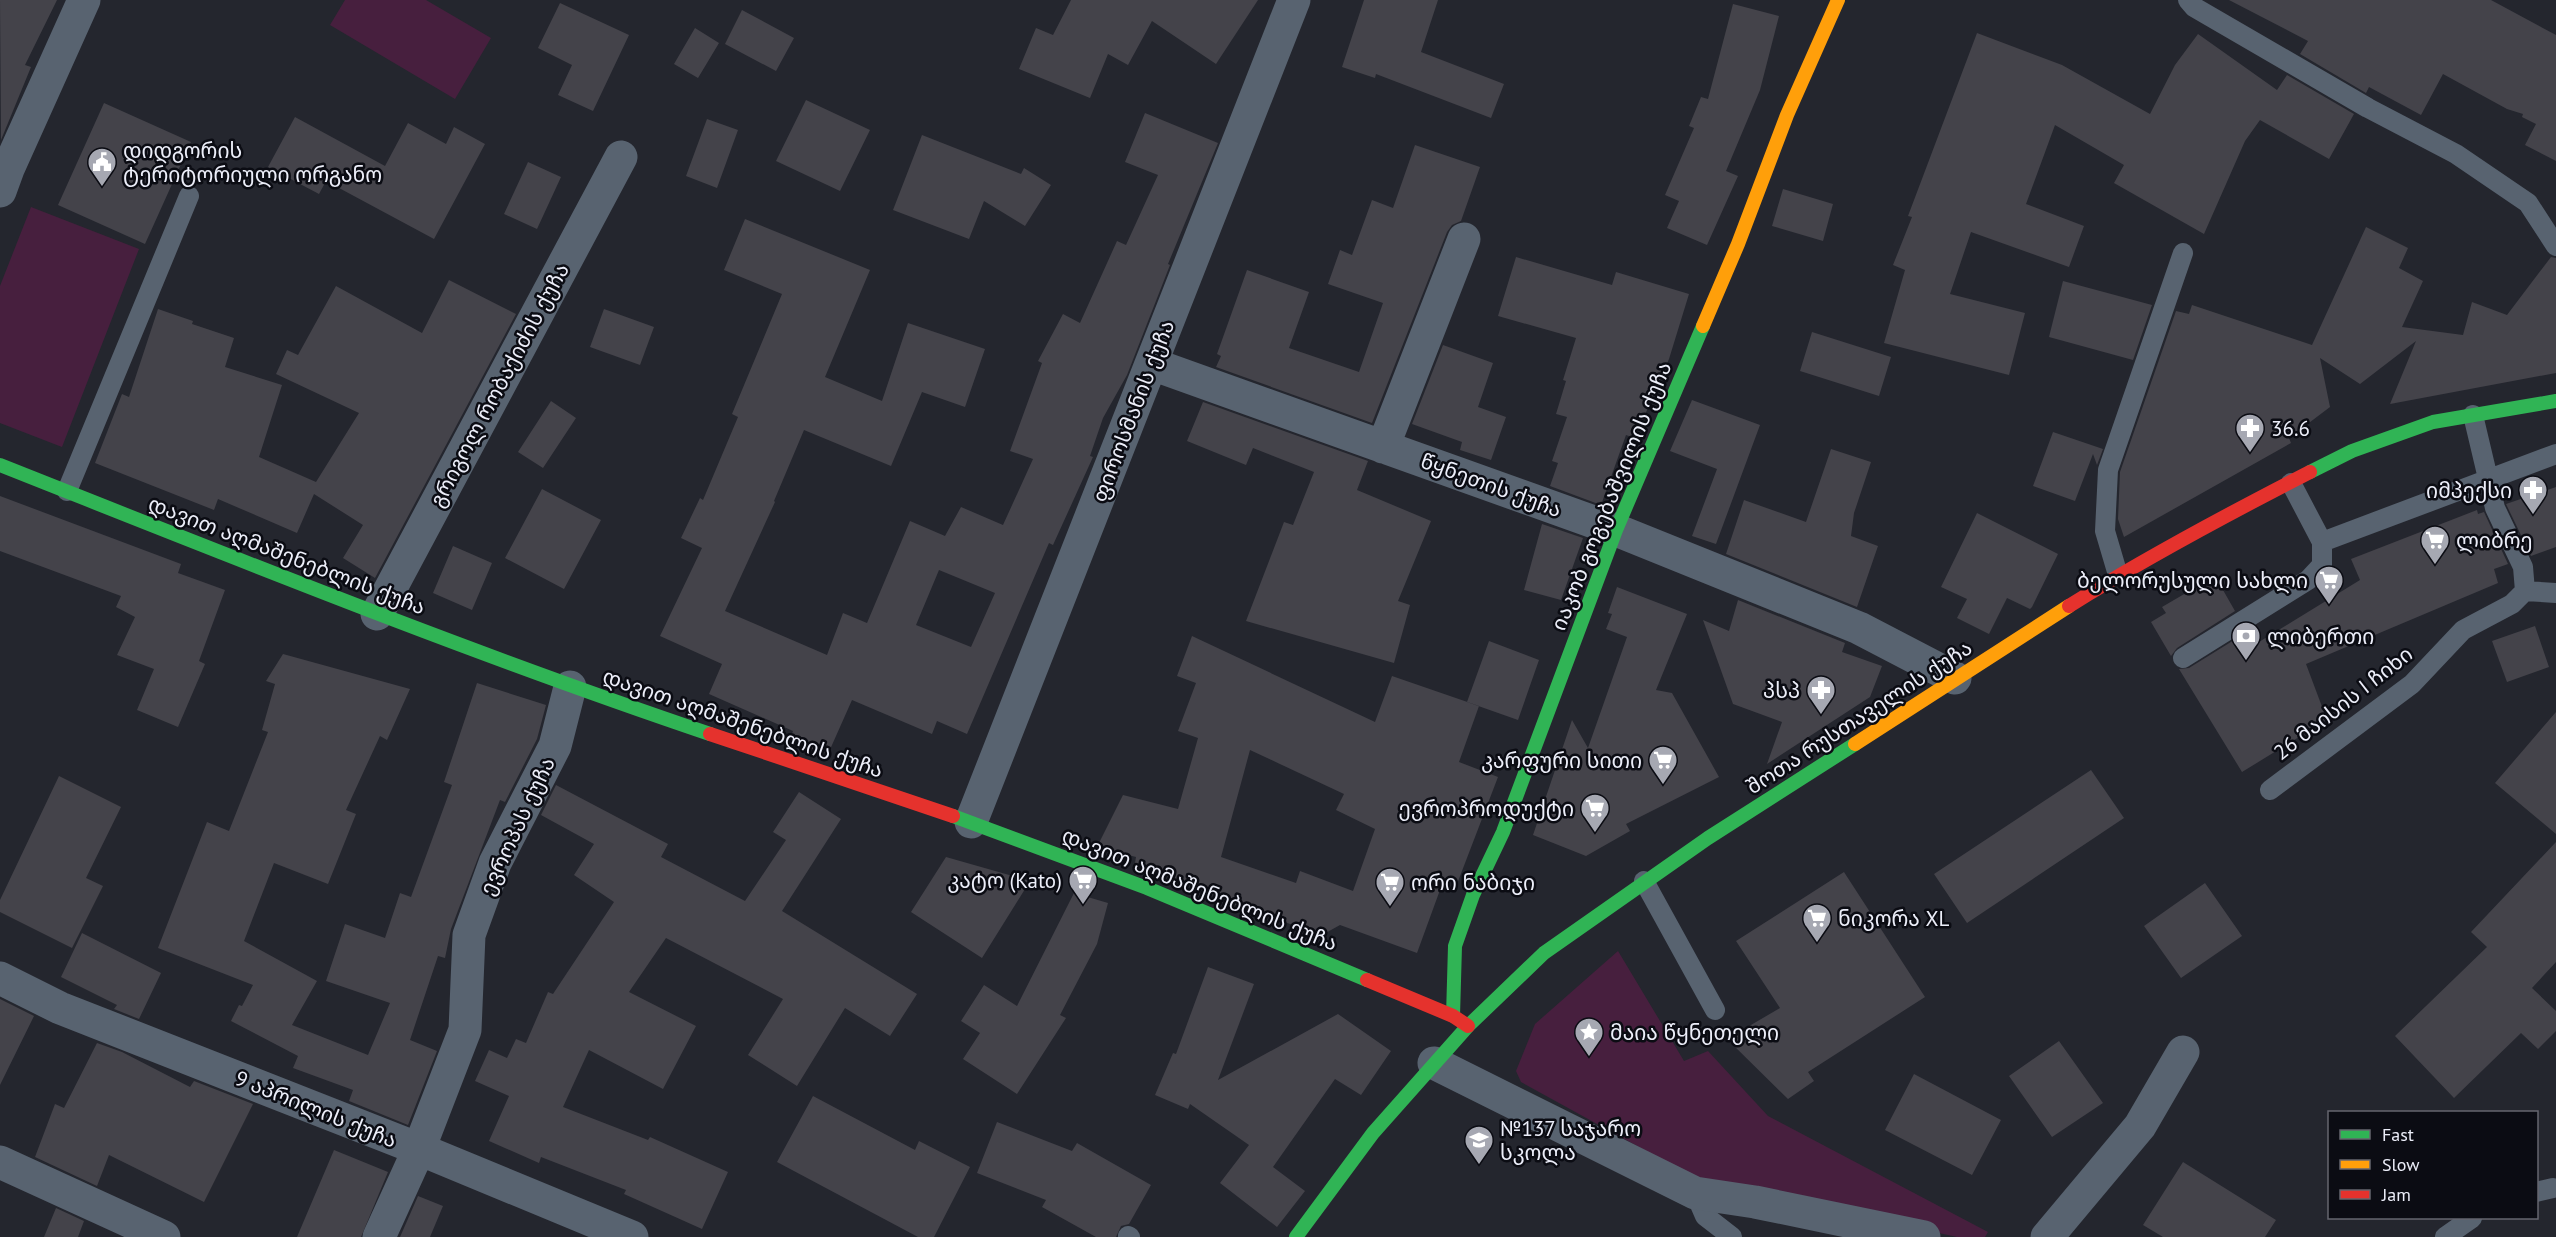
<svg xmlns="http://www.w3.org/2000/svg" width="2556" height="1237" viewBox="0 0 2556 1237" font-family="'PT Sans','Noto Sans Georgian',sans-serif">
	<rect width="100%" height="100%" fill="#24262e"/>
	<path fill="#471f3e" d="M345,0H426L491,38L455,99L330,25Z
		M31,207L139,249L62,447L0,423V286Z
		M1618,951L1684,1061L1708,1051L1768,1116L1988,1232L1985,1237H1957L1699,1180L1521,1082L1516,1071L1535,1024Z"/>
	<path fill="#44434a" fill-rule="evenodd" d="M0,0H57L25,65L31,67L1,140Z
		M1071,0H1258L1216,64L1152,21L1128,65L1108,54L1090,98L1019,69L1036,28L1053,35Z
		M1364,0H1438L1421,52L1504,84L1491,118L1376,74L1375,78L1342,67Z
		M2229,0H2491L2556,35V161L2525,145L2536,124L2522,117L2523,114L2507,109L2443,74L2421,115L2369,87L2366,93L2300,54L2308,41Z
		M560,3L629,35L593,111L558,95L572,65L538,48Z
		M1733,4L1779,16L1760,90L1726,171L1738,176L1707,245L1667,228L1679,201L1665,195L1694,128L1689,126L1701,97L1708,99Z
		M742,10L794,38L776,71L725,44Z
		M695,28L719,43L698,78L674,64Z
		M1977,33L2062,65L2150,114L2175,65L2198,34L2277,90L2287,75L2354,114L2329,159L2260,120L2245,141L2204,234L2114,183L2124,165L2055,125L2026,204L2084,226L2069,267L1971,232L1950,294L2025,313L2009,375L1884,343L1905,270L1893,265L1912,217L1908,216Z
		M806,100L870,130L840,191L776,161Z
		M104,103L191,142L145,244L58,205Z
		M1145,113L1218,143L1168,264L1170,265L1127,375L1103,418L1090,456L1093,457L1053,545L1049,543L967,734L937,721L932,734L852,700L828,754L789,741L793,731L709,694L722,664L660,636L702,548L681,538L700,498L703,500L738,417L732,414L782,294L724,270L745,219L870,270L825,377L882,401L908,323L985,349L965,407L922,392L891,466L804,430L774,501L775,502L725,611L827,655L843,613L867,623L910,521L945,536L961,507L1003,525L1033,459L1010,451L1042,363L1038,361L1063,314L1080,323L1117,241L1126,245L1158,175L1125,162ZM939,570L995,593L971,647L916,625Z
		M295,117L385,166L408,123L446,144L454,127L485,144L434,239L326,181L319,194L268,167Z
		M707,119L738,130L717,188L686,176Z
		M922,135L1021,174L1024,168L1051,185L1025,226L984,201L969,239L893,210Z
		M1415,145L1480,167L1461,221L1452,225L1447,232L1372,423L1216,367L1221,356L1217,354L1247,270L1309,292L1289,348L1359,372L1383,303L1328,284L1340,250L1352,255L1372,200L1393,208Z
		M528,162L561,177L537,229L504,214Z
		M1783,189L1833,204L1823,241L1772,226Z
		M2366,227L2408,248L2399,268L2423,281L2402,327L2463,335L2472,302L2507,315L2551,257L2556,258V373L2390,404L2416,341L2360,384L2320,358L2330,407L2289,438L2291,443L2124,537L2118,519L2120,472L2176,311L2189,314L2192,305L2312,345Z
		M1516,257L1612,285L1616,272L1689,294L1669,359L1635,438L1626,435L1601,505L1550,486L1558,463L1552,461L1567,417L1556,414L1566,381L1563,380L1576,338L1498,316Z
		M449,280L516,314L375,578L343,558L363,525L314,494L297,533L218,499L214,510L95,463L122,394L129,397L158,309L193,321L192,324L234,338L225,367L282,385L259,457L316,482L359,413L276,374L287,350L298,355L336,286L422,333Z
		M2063,281L2152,305L2133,360L2049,337Z
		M604,309L654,327L640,365L590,347Z
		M1812,332L1891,357L1879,396L1800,371Z
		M1443,345L1493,363L1478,407L1506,417L1491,460L1460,450L1462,442L1412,424Z
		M1692,400L1760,425L1716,544L1692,536L1717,469L1670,451Z
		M551,401L576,418L543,468L518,452Z
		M1203,402L1368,461L1357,490L1431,521L1398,601L1410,605L1394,663L1246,621L1284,522L1293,525L1314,472L1253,448L1246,465L1187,441Z
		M2053,432L2103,449L2097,465L2093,454L2075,501L2033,486Z
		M1831,449L1871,462L1854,513L1851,536L1878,546L1857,607L1726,554L1744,500L1806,522Z
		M2556,487V547L2531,556L2506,504Z
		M542,489L601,520L564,589L505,558Z
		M0,496L181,564L178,573L225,590L199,661L205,664L178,727L137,710L154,669L117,655L135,617L116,607L121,596L0,551Z
		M2477,510L2478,514L2484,512L2508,564L2494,569L2498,583L2306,664L2327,720L2242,772L2179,669L2189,668L2247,632L2254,645L2360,580L2351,559Z
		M1977,513L2058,554L2032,607L2030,609L2007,598L1989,634L1957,618L1967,599L1941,587Z
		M1542,524L1583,538L1561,600L1524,590Z
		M453,546L492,563L472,610L433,593Z
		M2215,576L2235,611L2177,648L2171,656L2151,622L2166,613L2162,607Z
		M1617,587L1687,614L1656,690L1672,693L1719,777L1626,824L1630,831L1586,856L1533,835L1572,720L1588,748L1627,637L1606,629L1612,614L1608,613Z
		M1738,600L1845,643L1842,652L1882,666L1870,697L1767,764L1782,722L1733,704L1703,620L1729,631Z
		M2535,626L2549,667L2507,682L2492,641Z
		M1192,636L1375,722L1392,676L1479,706L1459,762L1498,777L1457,884L1444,879L1417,953L1340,925L1322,935L1241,907L1135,863L1136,857L1097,847L1123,795L1178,809L1198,738L1178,731L1196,683L1177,676ZM1250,750L1344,794L1336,810L1375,829L1353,891L1300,871L1296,883L1221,857Z
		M1489,641L1539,660L1518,720L1467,702Z
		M283,654L410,689L387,740L380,736L346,810L356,814L328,884L274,863L244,941L317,981L292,1025L368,1055L390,1003L326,981L345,924L385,938L400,893L411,897L452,785L444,782L477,683L546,705L537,739L505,802L500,800L451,929L445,958L438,956L410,1040L437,1051L408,1125L349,1101L353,1090L293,1068L298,1056L231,1021L239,1005L242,1006L253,985L158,948L207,822L229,831L268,732L262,730L275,684L266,681Z
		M2556,712V834L2495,783Z
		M2091,770L2124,818L1967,923L1934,874Z
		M59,776L121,807L86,878L103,886L72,948L0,912V900Z
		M556,785L668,844L661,857L745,901L786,840L773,832L799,792L841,819L782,911L917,994L890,1036L845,1008L797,1086L748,1055L783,999L666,938L629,992L696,1026L663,1089L589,1050L563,1107L648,1140L650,1137L728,1172L702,1229L624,1194L626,1190L541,1157L539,1163L489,1141L509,1096L475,1081L489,1050L507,1058L516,1039L526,1043L548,992L553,994L614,902L574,875L594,844L541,815Z
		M2556,842V962L2532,988L2556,1011V1031L2538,1049L2521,1033L2454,1098L2395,1036L2487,947L2471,932Z
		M946,857L1030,881L982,958L911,912Z
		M1844,872L1925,997L1808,1072L1814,1081L1788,1099L1727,1039L1780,1008L1736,941Z
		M2205,883L2242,936L2181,978L2144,926Z
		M1074,893L1108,903L1097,944L1060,1015L1066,1018L1017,1094L963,1059L980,1033L961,1021L984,985L1017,1006Z
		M82,933L161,973L139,1019L114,1009L117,1005L61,977Z
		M1208,967L1254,984L1218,1080L1338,1014L1391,1051L1361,1095L1335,1079L1273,1167L1305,1191L1277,1227L1220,1183L1249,1145L1190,1104L1188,1109L1155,1095L1173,1053L1176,1054Z
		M0,999L34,1016L0,1085Z
		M2059,1041L2103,1103L2052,1137L2009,1076Z
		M97,1043L122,1052L190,1087L194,1081L253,1104L204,1202L109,1155L97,1186L35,1157L55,1104L64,1108Z
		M1914,1074L2001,1120L1972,1175L1885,1130Z
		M813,1096L915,1150L919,1141L970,1167L934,1237H918L777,1162Z
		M997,1122L1072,1151L1077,1143L1151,1185L1129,1224L1121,1226L1116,1237H1096L1042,1207L1046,1200L977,1173Z
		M334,1150L388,1172L361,1237H297Z
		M2183,1162L2276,1220L2265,1237H2163L2143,1225Z
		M418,1196L443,1206L430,1237H400Z
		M56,1208L84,1221L78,1237H44Z"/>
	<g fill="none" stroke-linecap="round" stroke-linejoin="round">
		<path stroke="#586370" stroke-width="20" d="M2188,0L2194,7L2368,108L2456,154L2528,203L2556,246
			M2291,483L2322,542
			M67,491L189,196
			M2118,575L2105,531L2108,470L2183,253
			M2525,591L2556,593
			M2183,658L2308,580L2322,565V542L2556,454
			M2270,790L2412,684L2463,630L2512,604L2525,591L2523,567L2495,508L2473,415
			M1644,881L1715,1010
			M2536,1192L2553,1188
			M1695,1193L1705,1216L1732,1237
			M1128,1236L1130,1237
			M2445,1237L2472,1218"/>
		<path stroke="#586370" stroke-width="33" d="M0,191L8,169L84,0
			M1152,364L1616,530L1859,628L1955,678
			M1383,447L1464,239
			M377,614L621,157
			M971,822L1294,0
			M0,978L60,1008L419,1149L632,1237
			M1434,1063L1695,1193L1755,1202L1924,1237
			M0,1162L164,1237
			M379,1237L419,1149L465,1030L469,935L495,863L555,746L570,687
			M2047,1237L2140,1126L2183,1052"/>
		<path stroke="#30b455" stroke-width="14" d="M0,465C235,558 470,653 710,734
			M2310,472L2352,451L2433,422L2556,401
			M953,816L1147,888L1367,980
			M1453,1016L1455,946L1473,895L1503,832L1616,530L1703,326
			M1296,1237L1373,1133L1468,1026L1544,953L1708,838L1855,744"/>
		<path stroke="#ff9f0a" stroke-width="14" d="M1703,326L1738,244L1787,115L1838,0
			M1855,744L2069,606"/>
		<path stroke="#e5322d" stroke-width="14" d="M2069,606C2147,557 2228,514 2310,472
			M710,734L953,816
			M1367,980L1453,1016L1468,1026"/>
	</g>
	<defs>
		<g id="civic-pin" transform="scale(1.5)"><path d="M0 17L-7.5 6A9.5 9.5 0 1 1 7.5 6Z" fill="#a6a8b2" stroke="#0b0c13"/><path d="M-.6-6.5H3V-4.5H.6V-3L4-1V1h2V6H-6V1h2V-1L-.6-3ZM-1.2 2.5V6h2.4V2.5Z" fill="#fff"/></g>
		<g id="pharmacy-pin" transform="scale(1.5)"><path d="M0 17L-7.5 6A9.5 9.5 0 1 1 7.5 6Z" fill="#a6a8b2" stroke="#0b0c13"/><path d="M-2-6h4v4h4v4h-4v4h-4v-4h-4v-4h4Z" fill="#fff"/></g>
		<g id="supermarket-pin" transform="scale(1.5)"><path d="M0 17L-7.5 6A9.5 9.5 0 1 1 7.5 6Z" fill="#a6a8b2" stroke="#0b0c13"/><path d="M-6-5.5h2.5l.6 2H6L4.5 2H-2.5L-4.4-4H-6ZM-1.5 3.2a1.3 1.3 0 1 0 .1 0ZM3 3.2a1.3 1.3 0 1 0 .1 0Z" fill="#fff"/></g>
		<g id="bank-pin" transform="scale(1.5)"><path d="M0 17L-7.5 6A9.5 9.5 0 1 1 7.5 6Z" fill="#a6a8b2" stroke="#0b0c13"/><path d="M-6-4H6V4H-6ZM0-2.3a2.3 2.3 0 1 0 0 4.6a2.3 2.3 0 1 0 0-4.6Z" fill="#fff"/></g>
		<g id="sight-pin" transform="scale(1.5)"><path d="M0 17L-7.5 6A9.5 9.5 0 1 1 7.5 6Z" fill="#a6a8b2" stroke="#0b0c13"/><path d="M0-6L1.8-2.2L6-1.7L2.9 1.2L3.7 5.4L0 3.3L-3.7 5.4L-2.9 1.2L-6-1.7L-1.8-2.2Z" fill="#fff"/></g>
		<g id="school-pin" transform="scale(1.5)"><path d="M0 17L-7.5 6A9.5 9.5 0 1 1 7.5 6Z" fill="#a6a8b2" stroke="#0b0c13"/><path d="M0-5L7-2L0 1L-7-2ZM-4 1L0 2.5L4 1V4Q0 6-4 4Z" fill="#fff"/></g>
	</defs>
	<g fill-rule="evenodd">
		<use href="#civic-pin" x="102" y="162"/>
		<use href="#pharmacy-pin" x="2250" y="428"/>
		<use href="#pharmacy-pin" x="2533" y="490"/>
		<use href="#supermarket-pin" x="2435" y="540"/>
		<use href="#supermarket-pin" x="2329" y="580"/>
		<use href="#bank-pin" x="2246" y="636"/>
		<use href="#pharmacy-pin" x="1821" y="690"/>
		<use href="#supermarket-pin" x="1663" y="760"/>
		<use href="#supermarket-pin" x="1595" y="808"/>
		<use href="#supermarket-pin" x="1083" y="880"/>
		<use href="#supermarket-pin" x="1390" y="882"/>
		<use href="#supermarket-pin" x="1817" y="918"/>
		<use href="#sight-pin" x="1589" y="1032"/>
		<use href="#school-pin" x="1479" y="1140"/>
	</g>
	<g text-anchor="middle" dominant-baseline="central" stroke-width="5" stroke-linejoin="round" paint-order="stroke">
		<g font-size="21" fill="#eceef9" stroke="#0b0c13" text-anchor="start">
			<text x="123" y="150">დიდგორის<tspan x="123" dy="24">ტერიტორიული ორგანო</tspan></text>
			<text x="2271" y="428">36.6</text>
			<text x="2512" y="490" text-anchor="end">იმპექსი</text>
			<text x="2456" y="540">ლიბრე</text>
			<text x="2308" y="580" text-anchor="end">ბელორუსული სახლი</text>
			<text x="2267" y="636">ლიბერთი</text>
			<text x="1800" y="690" text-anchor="end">პსპ</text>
			<text x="1642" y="760" text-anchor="end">კარფური სითი</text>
			<text x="1574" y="808" text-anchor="end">ევროპროდუქტი</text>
			<text x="1062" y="880" text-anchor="end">კატო (Kato)</text>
			<text x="1411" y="882">ორი ნაბიჯი</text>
			<text x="1838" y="918">ნიკორა XL</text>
			<text x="1610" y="1032">მაია წყნეთელი</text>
			<text x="1500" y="1128">№137 საჯარო<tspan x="1500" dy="24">სკოლა</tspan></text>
		</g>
		<g font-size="21" fill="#eceef9" stroke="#0b0c13">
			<text transform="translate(499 385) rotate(-62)">გრიგოლ რობაქიძის ქუჩა</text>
			<text transform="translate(1133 411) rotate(-69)">ფიროსმანის ქუჩა</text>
			<text transform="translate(1491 485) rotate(20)">წყნეთის ქუჩა</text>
			<text transform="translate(1611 496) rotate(-68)">იაკობ გოგებაშვილის ქუჩა</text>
			<text transform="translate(287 555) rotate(21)">დავით აღმაშენებლის ქუჩა</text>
			<text transform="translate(2343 703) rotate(-38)">26 მაისის I ჩიხი</text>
			<text transform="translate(1859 717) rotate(-33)">შოთა რუსთაველის ქუჩა</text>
			<text transform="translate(743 723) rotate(19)">დავით აღმაშენებლის ქუჩა</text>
			<text transform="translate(517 826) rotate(-65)">ევროპას ქუჩა</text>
			<text transform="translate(1200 889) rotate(22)">დავით აღმაშენებლის ქუჩა</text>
			<text transform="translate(316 1109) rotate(22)">9 აპრილის ქუჩა</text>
		</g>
	</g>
	<rect x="2328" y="1111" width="210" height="108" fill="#0b0c13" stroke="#65666f" stroke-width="1.5"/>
	<rect x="2340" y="1130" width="30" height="9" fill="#30b455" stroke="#65666f" stroke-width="1.5"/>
	<text x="2382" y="1141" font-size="18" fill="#eceef9">Fast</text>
	<rect x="2340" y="1160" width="30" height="9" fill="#ff9f0a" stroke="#65666f" stroke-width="1.5"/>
	<text x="2382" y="1171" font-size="18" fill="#eceef9">Slow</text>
	<rect x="2340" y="1190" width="30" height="9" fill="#e5322d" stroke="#65666f" stroke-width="1.5"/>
	<text x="2382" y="1201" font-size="18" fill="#eceef9">Jam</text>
</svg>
